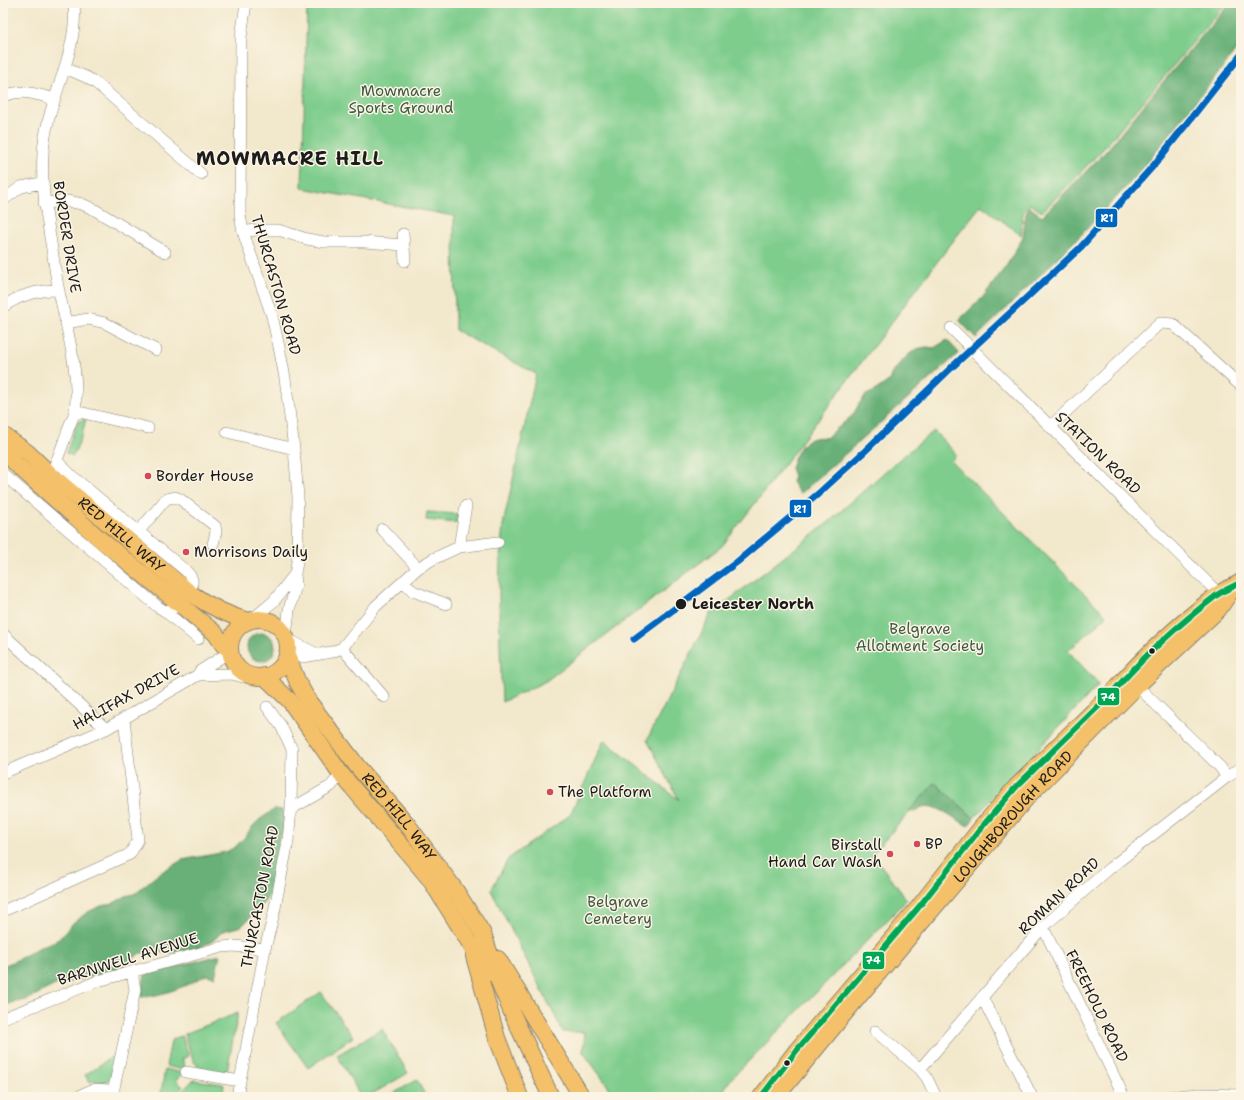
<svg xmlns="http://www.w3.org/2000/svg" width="1244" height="1100" viewBox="0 0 1244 1100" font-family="'Shantell Sans',sans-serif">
	<rect width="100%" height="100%" fill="#fcf5e5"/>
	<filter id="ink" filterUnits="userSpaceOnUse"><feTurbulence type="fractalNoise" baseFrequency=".025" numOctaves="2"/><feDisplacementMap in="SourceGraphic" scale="8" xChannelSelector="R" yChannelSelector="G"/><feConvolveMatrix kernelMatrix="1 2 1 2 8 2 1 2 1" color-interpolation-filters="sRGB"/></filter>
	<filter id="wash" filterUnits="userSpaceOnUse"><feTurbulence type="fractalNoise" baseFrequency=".012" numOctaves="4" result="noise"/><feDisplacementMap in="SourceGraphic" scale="16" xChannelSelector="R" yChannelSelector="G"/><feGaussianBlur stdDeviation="0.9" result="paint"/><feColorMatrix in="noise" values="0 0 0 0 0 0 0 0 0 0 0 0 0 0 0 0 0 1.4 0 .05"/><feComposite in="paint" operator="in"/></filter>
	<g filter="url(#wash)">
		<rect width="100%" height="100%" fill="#f2e8cc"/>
		<path fill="#7fcd8d" stroke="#4e7454" d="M309,3H1226L1106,146L1042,212L1030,204L1023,213L1021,235L981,205L940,258L760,497L722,546L546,681L502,702C500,643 496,584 503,525L536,374L455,330L454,216L302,188L307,7Z
			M84,419H86L81,438L73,456L66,453L77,423Z
			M934,431L957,455L951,461L1107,616L1068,651L1099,684L974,818L935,783L874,852V856L907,900L731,1079L719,1097H616L583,1052L585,1032H563L491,890L508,859L570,815L604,740L679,800L647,740L711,614L829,522L890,467Z
			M427,512L458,514L456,523L426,520Z
			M321,992L353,1037L308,1068L276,1023Z
			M238,1013L227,1071L225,1072C215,1071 201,1071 194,1062L184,1034Z
			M382,1029L408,1073L367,1097H361L337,1055Z
			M182,1036L189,1056L182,1059L185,1066L184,1070L166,1066L171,1041L172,1039Z
			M116,1054L111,1078L104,1083L94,1081L89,1082L85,1075Z
			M165,1069L183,1073L176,1080L183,1087L173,1097H163L161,1093Z
			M195,1080L223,1084L224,1086L222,1097H177L191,1082Z
			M417,1080L426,1097H387Z"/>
		<path fill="#67b078" stroke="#42664a" d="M1230,3H1241V44L1140,172L1079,237L976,338L959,320L983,297L1007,265L1023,237L1026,214L1029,207L1042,216L1108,149L1158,88Z
			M947,340L959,353L800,494L792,482L794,476L791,468C797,450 804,434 826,438L853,415L859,404L866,395L873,392L889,381L892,373L907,356L916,349L927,347L934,348Z
			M247 647a14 14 0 1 1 28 0a14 14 0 1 1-28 0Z
			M935,783L974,818L968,826C957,820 934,802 922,807C919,808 916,811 914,812L909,811Z
			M275,809L283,810L285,823L283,832L279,838V848L274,862L275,877L272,891L262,905L242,926L223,931L214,940L201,947L180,952L140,953L122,968L95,976L55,985L26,1000L11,1003L3,1007V966L19,959L42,946L50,944L59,939L74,922L88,912L101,906L112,904L126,896L134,894L160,873L182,860L226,852L235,847L245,837L253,826L259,820Z
			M220,955L215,977L206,975C187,986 163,996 141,997L145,975Z"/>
	</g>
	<g filter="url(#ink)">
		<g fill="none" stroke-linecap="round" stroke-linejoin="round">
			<g stroke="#878274" stroke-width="12">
				<path id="minor" d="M246,3L241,37L240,215L243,232L272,316L279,347L285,378L294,449L298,497L297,562L295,574L296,585L289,610L286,637
					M65,68L86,77L96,83L201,174
					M3,96C24,89 33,93 54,99
					M3,200L21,187L42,183
					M44,203L67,201L82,204L95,210L165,252
					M243,232L255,230H278L307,239L324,242H364L404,245
					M403,234L405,261
					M3,307C19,295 39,290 59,290
					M66,323L88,319L105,323L156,350
					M951,328L1223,598
					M75,411L148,428
					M1050,427L1160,323L1173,324L1241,386
					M227,432L294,449
					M57,461L72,476L186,571C194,579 193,582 190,593
					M3,474L158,607L165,611L171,610L179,603
					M48,480C56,465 61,449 67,433C69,425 74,417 75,410C80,378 67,328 60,296C56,279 54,261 51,243C46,213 41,184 43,153C46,101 79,55 74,3
					M382,529L418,568
					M139,531L166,499L175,497L180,499L215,526L216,532L213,544
					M459,547L466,506
					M403,581L413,591L446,604
					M165,611L198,639
					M250,621L274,601L295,574
					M3,634L106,729
					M287,639L317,654
					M342,648L384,697
					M288,652L303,657L332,652L342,648L376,606L418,568L433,559L459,547L498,542
					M198,675L232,674L243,677L248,674
					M1132,681L1220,767L1227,777
					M3,773L106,729L198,675L200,671L231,651
					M291,809L331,786L341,774
					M3,911L130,854L138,840L124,719
					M1043,927L1124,1097
					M982,997L1032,1097
					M3,1018L98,981L222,947L233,946L265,949
					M875,1031L920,1069L927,1078L936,1097
					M920,1069L1043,927L1110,868L1227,777L1241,768
					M186,1072L240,1081
					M78,1097C92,1088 97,1088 114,1091
					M112,1097L135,990L132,972
					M237,1097L265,949L274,913L288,841L291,809L292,749L281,726L267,707
					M1167,1097L1198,1094L1241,1095"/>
			</g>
			<g stroke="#878274" stroke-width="18">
				<g id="highway">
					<path id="s1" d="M3,435L27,452L51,475L190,593C209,606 226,615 248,621"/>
					<path d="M3,448L16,464L101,540L215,633L224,646L230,648"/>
					<circle cx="259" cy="648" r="29"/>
					<path id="s2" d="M287,655L298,683L309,702L357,766L407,824L456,891L483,934L500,984L513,1015L551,1097"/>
					<path d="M264,676L290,701L341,774L430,879L481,961L491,973"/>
					<path d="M474,956L497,1038L520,1097"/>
					<path d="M498,959L582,1097"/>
					<path d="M761,1097L797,1050L918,908L981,828L1016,787L1112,693C1143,657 1179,624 1217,595C1224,590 1233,587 1241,582"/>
					<path id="s3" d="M776,1097L849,1008L1029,795L1137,686L1218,610L1231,591"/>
				</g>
			</g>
			<use href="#minor" stroke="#fff" stroke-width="11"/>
			<use href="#highway" stroke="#f4c16a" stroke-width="16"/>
			<g stroke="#fcf5e5" stroke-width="9">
				<path id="bus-1" d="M761,1097L797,1050L918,908L981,828L1016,787L1112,693C1143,657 1179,624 1217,595C1224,590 1233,587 1241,582"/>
			</g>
			<use href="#bus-1" stroke="#00a651" stroke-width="6"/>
			<g stroke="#fcf5e5" stroke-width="10">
				<path id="rail-1" d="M634,639L737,562L818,494L865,451L950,369L1080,248L1154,165L1241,55"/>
			</g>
			<use href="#rail-1" stroke="#0065bd" stroke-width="7"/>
		</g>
	</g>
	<g fill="#d1495b" stroke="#fcf5e5" stroke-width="1.5">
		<circle cx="148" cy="476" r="4"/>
		<circle cx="186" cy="552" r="4"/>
		<circle cx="550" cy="792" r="4"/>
		<circle cx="917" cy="844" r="4"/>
		<circle cx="890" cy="854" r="4"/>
	</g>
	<g fill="#1c1c1c" stroke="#fcf5e5" stroke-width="1.5">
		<circle cx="681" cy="604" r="6"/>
		<circle cx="1152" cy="651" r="3.5"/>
		<circle cx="787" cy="1063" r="3.5"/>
	</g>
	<g text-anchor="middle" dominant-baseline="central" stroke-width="3" stroke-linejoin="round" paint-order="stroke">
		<g font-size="15" fill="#3f5a44" stroke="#fcf5e5">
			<text x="401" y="91">Mowmacre<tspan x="401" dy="17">Sports Ground</tspan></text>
			<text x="920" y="629">Belgrave<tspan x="920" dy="17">Allotment Society</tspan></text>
			<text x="618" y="902">Belgrave<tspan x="618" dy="17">Cemetery</tspan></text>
		</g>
		<g font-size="15" fill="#1c1c1c" stroke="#fcf5e5">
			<text transform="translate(67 237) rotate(81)">BORDER DRIVE</text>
			<text transform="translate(276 285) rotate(74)">THURCASTON ROAD</text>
			<text transform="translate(1098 453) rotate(44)">STATION ROAD</text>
			<text stroke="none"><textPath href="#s1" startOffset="155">RED HILL WAY</textPath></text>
			<text transform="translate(126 697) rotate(-29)">HALIFAX DRIVE</text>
			<text stroke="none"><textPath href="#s2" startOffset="198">RED HILL WAY</textPath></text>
			<text stroke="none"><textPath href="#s3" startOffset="367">LOUGHBOROUGH ROAD</textPath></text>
			<text transform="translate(1059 896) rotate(-43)">ROMAN ROAD</text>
			<text transform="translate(260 897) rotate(-79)">THURCASTON ROAD</text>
			<text transform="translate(128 959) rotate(-17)">BARNWELL AVENUE</text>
			<text transform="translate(1097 1006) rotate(64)">FREEHOLD ROAD</text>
		</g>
		<g font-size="15" fill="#1c1c1c" stroke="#fcf5e5" text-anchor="start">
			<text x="156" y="476">Border House</text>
			<text x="194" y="552">Morrisons Daily</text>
			<text x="558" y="792">The Platform</text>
			<text x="925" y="844">BP</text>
			<text x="882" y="845" text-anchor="end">Birstall<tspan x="882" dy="17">Hand Car Wash</tspan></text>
		</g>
		<g font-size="15" font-weight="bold" fill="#1c1c1c" stroke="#fcf5e5" text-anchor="start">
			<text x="692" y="604">Leicester North</text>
		</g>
		<g font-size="19" font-weight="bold" letter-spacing="1" fill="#1c1c1c" stroke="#fcf5e5">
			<text x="290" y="158">MOWMACRE HILL</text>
		</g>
	</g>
	<g stroke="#fcf5e5" stroke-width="1.5">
		<rect x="1095" y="208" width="23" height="20" rx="4" fill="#0065bd"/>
		<rect x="789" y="499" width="23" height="19" rx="4" fill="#0065bd"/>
		<rect x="1097" y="687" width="23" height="19" rx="4" fill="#00a651"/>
		<rect x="862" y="951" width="23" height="19" rx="4" fill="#00a651"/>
	</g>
	<g font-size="11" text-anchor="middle" font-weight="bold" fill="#fff">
		<text x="1107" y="222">R1</text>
		<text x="800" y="513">R1</text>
		<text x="1108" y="701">74</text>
		<text x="873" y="964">74</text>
	</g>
	<rect width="1244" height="1100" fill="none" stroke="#fcf5e5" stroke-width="16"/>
</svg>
